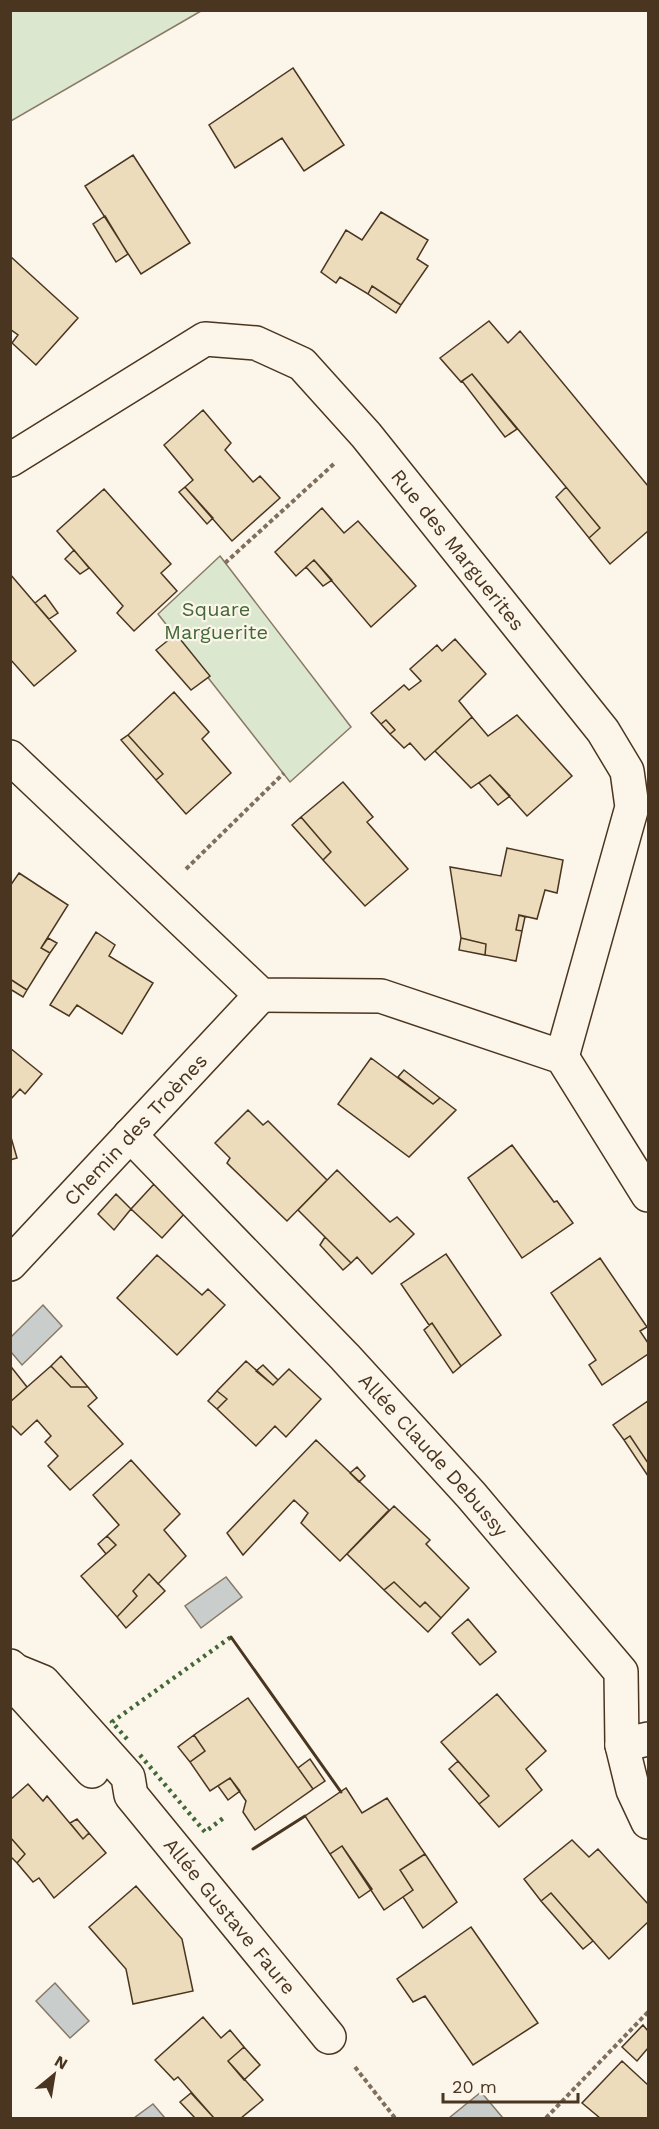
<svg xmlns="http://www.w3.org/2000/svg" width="659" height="2129" viewBox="0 0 659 2129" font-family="'Work Sans',sans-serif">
	<rect width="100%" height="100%" fill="#fbf6e9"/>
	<path fill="#dce7d0" stroke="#887966" stroke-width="1.5" d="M11,10H201V11L11,121Z
		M220,556L351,727L290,782L158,614Z"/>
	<path fill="#c9cecd" stroke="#887966" stroke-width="1.5" d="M43,1305L62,1326L22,1365L11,1352V1337Z
		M226,1577L242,1597L201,1628L185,1606Z
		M55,1983L89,2021L70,2038L36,2001Z
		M481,2092L503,2118H449Z
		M153,2104L165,2118H134Z"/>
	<path fill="#ecdcbc" stroke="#4a3520" stroke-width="1.5" d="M293,68L344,145L304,171L282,138L235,168L209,125Z
		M133,155L190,243L141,274L85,186Z
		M381,212L428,240L417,259L428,266L401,305L372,286L368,294L340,277L336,283L321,272L346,230L362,240Z
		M105,216L128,254L116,262L93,224Z
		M10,256L78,318L36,365L12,343L18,335L10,329Z
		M372,286L401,305L396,313L368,294Z
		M489,321L508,343L520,331L648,486V531L610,564L589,538L600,528L566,487L472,374L461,382L440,358Z
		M472,374L517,429L505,437L462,381Z
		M203,410L231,443L225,450L253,482L260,476L280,498L232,541L185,487L193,480L164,445Z
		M185,487L213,518L207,524L179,492Z
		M566,487L600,528L589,538L556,497Z
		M104,489L171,564L161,573L177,591L134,631L117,613L123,606L57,531Z
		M322,508L344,533L358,521L416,586L371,627L314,560L296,576L275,552Z
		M74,550L89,568L80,574L65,559Z
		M314,560L332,580L323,586L306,567Z
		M10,574L76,651L34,686L10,659Z
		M45,595L58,613L49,619L35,603Z
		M176,634L210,676L191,690L156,650Z
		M455,639L486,674L459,701L472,717L425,760L410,743L404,748L390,734L395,730L386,720L381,724L371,713L404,685L409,690L421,681L410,669L437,645L442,651Z
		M174,692L209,732L202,739L231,773L186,814L156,780L163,774L128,735Z
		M517,715L572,776L527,816L490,775L471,788L435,751L472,717L488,736Z
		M386,720L395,730L390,734L381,724Z
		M128,735L163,774L156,780L121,740Z
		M490,775L510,796L498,805L479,783Z
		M343,782L373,817L367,822L408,869L365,906L323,860L331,852L301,817Z
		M301,817L331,852L323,860L292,825Z
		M507,848L563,860L557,893L545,890L537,919L519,915L516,930L522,931L516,961L485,955L486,944L461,938L450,867L501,876Z
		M19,873L68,905L41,948L50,953L27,990L10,979V886Z
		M519,915L525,917L522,931L516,930Z
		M96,932L115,945L109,956L153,983L122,1034L77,1005L69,1016L50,1005Z
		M48,938L57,943L50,953L41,948Z
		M461,938L486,944L485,955L459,950Z
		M10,979L27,990L23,997L10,989Z
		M10,1048L42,1074L25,1094L20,1089L10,1100Z
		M371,1058L433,1104L440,1098L456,1110L409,1157L338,1104Z
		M404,1070L440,1098L433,1104L398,1077Z
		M248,1110L263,1125L268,1121L327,1180L287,1221L227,1163L230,1158L215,1143Z
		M10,1134L17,1158L10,1160Z
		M512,1145L554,1202L557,1201L573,1223L522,1258L468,1178Z
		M337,1170L390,1222L397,1217L414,1234L372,1274L357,1257L351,1263L298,1210Z
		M154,1184L185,1213L162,1238L131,1209Z
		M116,1194L131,1209L114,1230L98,1214Z
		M325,1237L351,1263L343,1270L320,1245Z
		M446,1254L501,1335L461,1366L432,1323L429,1325L401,1284Z
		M157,1255L202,1295L208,1289L225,1305L177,1355L117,1298Z
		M600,1258L647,1327L640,1331L648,1343V1354L602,1385L589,1365L596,1360L551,1293Z
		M432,1323L461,1366L453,1373L424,1330Z
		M61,1356L88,1387H71L51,1366Z
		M246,1361L273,1385L289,1369L321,1399L286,1437L275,1426L256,1446L217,1409L227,1399L217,1391Z
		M263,1365L278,1380L273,1385L256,1371Z
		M51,1366L71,1387H88L97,1398L88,1406L123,1444L70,1490L48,1466L58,1456L45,1442L51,1436L37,1420L21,1435L10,1424V1402Z
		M12,1368L27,1387L10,1402V1370Z
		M217,1391L227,1399L217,1409L208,1401Z
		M648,1401V1463L630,1436L624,1440L613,1425Z
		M630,1436L648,1463V1476L624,1440Z
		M316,1440L389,1510L340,1561L301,1523L308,1513L294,1500L243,1555L227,1533Z
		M131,1460L180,1514L164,1530L186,1556L158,1584L149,1574L133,1591L137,1596L117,1617L81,1576L116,1545L107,1536L119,1525L93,1495Z
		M357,1467L365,1476L359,1482L350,1473Z
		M394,1506L430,1540L426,1544L469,1588L441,1618L425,1602L420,1607L394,1582L384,1590L347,1554Z
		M107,1536L116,1545L106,1554L98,1544Z
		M149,1574L165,1591L126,1628L117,1617L137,1596L133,1591Z
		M394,1582L420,1607L425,1602L441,1618L428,1632L384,1590Z
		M468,1619L496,1652L480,1665L452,1633Z
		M497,1694L546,1751L526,1769L542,1790L499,1827L479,1804L489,1796L441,1742Z
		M248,1698L313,1789L255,1830L243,1812L246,1801L230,1778L210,1791L190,1762L205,1751L194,1735Z
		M194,1735L205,1751L190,1762L178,1747Z
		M310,1759L325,1781L313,1789L298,1768Z
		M458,1761L489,1796L479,1804L449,1769Z
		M230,1778L240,1791L228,1800L218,1786Z
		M28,1784L43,1801L47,1796L83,1839L89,1833L106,1853L54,1898L39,1878L33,1882L17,1863L25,1854L10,1837V1800Z
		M346,1788L362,1813L387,1798L425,1854L400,1870L413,1890L384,1910L342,1846L330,1854L305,1816Z
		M77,1819L89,1833L83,1839L70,1823Z
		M10,1837L25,1854L17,1863L10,1856Z
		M572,1840L589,1857L598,1849L648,1904V1922L609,1959L551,1893L541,1901L524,1879Z
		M342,1846L372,1889L359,1898L330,1854Z
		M425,1854L457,1902L423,1928L403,1897L413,1890L400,1870Z
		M136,1886L182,1939L193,1991L133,2004L126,1969L89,1927Z
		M551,1893L593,1941L583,1949L541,1901Z
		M471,1927L538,2023L473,2065L425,1996L413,2002L397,1979Z
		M203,2017L221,2038L230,2030L244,2047L228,2061L263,2100L241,2118H214L178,2077L174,2080L155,2060Z
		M643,2025L648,2031V2048L637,2061L622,2047Z
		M244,2047L260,2065L244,2080L228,2061Z
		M622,2061L648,2085V2118H600L582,2103Z
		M191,2093L214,2118H195L180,2102Z"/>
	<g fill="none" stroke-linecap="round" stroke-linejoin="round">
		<g stroke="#4a3520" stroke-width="36">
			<g id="minor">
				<path id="s1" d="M10,460L205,339L256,343L302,364L366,435L603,731L627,771L632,807L562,1057"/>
				<path d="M10,757L261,995L381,996L562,1057L648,1195"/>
				<path id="s2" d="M130,1135L345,1357L471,1495L621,1672L622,1745L633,1790L648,1822"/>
				<path id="s3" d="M10,1264L261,995"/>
				<path id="s4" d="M10,1666L16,1671L43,1682L128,1777L131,1795L329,2037"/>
				<path d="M16,1671L25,1697L92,1771"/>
				<path d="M622,1745L648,1739"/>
			</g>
		</g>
		<path stroke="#7f6f5c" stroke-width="4" stroke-dasharray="4.5 3" stroke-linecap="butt" d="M225,563L336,462
			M186,869L284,773
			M355,2067L395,2118
			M546,2118L648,2012"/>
		<use href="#minor" stroke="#fbf6e9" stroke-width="33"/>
		<path stroke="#436837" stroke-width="4.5" stroke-dasharray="3 4.5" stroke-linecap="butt" d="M127,1739L112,1722L231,1637
			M140,1755L205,1832L226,1816"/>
		<path stroke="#4a3520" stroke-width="3" d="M231,1637L341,1792
			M253,1849L305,1816"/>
	</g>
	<g text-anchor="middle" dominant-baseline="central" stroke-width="4.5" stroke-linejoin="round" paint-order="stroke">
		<g font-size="20" fill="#4a3520" stroke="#fbf6e9">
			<text stroke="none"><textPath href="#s1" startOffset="574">Rue des Marguerites</textPath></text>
			<text stroke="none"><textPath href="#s3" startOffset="184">Chemin des Troènes</textPath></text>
			<text stroke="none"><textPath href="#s2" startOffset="441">Allée Claude Debussy</textPath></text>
			<text stroke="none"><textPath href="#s4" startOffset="339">Allée Gustave Faure</textPath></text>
		</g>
		<g font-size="20" fill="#436837" stroke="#fbf6e9">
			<text x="216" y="609">Square<tspan x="216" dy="23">Marguerite</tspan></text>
		</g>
	</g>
	<rect width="659" height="2129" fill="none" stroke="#4a3520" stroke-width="24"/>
	<g transform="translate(54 2075) rotate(30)" stroke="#fbf6e9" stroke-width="4.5" paint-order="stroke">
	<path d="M0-4.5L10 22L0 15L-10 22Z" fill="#4a3520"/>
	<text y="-9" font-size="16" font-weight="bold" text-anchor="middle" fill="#4a3520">N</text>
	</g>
	<path d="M443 2093v9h135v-9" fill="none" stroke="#4a3520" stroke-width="3"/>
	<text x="452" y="2093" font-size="18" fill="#4a3520" stroke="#fbf6e9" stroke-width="4.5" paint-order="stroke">20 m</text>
</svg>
